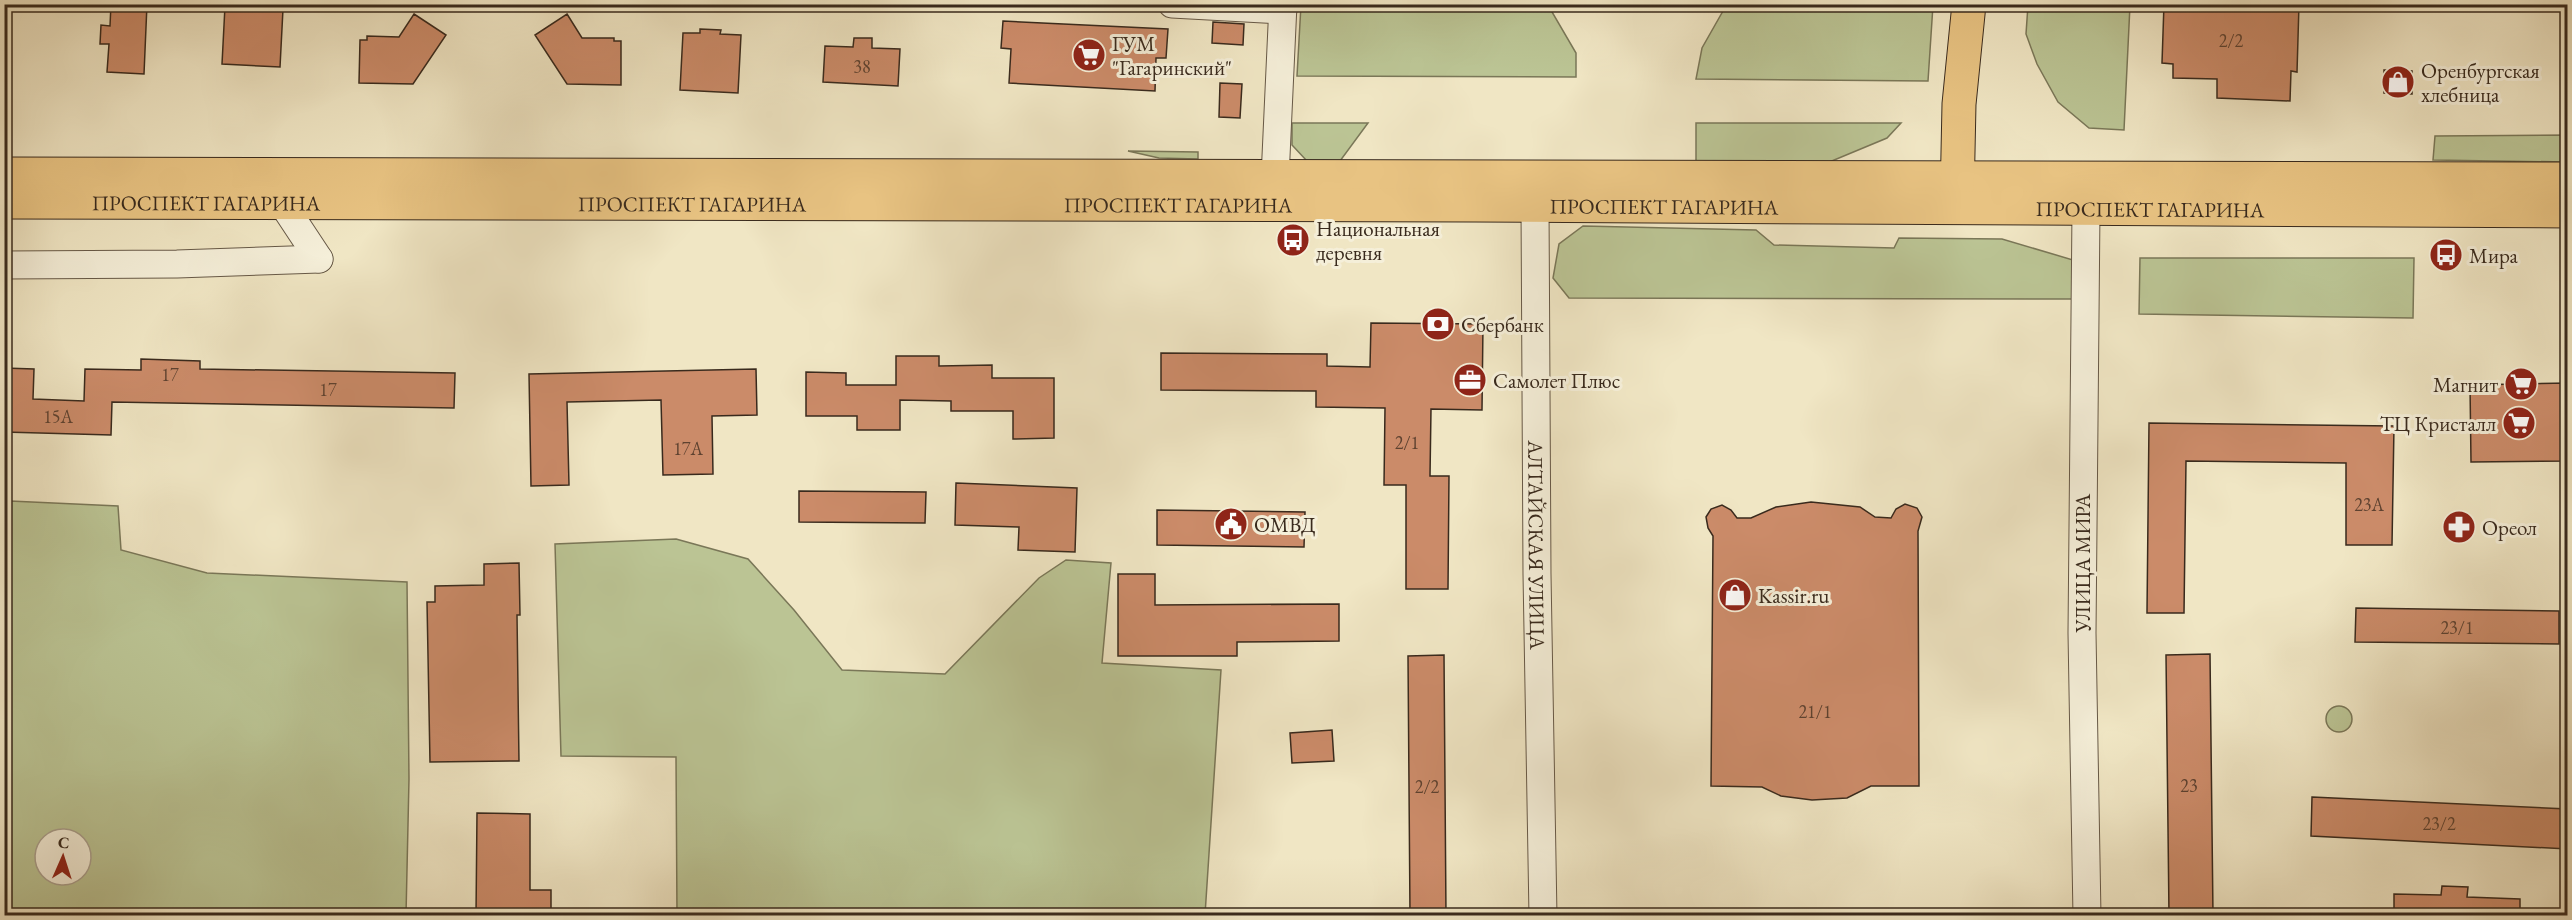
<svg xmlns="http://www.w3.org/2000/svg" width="2572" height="920" viewBox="0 0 2572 920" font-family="'EB Garamond',serif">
	<rect width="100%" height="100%" fill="#f0e6c4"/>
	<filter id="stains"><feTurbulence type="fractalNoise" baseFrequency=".00333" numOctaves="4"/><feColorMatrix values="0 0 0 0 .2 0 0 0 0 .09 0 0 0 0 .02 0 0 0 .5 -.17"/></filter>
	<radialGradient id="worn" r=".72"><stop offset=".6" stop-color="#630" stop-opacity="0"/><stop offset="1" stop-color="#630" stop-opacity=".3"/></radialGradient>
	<path fill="#bbc494" stroke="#7a7758" stroke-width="1.5" fill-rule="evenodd" d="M1727,4L1933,5L1928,81L1696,79L1702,48Z
		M1301,5H1548L1576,53V77L1297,76Z
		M2028,5H2130L2124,130L2089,128L2058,102L2037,64L2026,34Z
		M1292,123H1368L1340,161H1307L1292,145Z
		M1696,123H1901L1887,138L1815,168L1696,164Z
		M2567,135V162L2433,160L2435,136Z
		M1128,151L1198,152V159L1159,158Z
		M1583,226L1756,230L1774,245L1894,248L1899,238L2002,239L2073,260V299L1569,298L1553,278L1559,244Z
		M2140,258H2414L2413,318L2139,314Z
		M10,501L118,506L121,550L207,573L407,582L409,779L406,915H5L4,528ZM45,839H81V875H45Z
		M676,539L748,559L794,610L842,670L945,674L1039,578L1066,560L1111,563L1102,663L1221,670L1205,915H677L676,757L561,756L555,544Z
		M2326 719a13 13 0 1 1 26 0a13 13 0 1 1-26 0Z"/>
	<path fill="#cb8b69" stroke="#392a1d" stroke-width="1.5" d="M111,4H147L144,74L107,72L109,44H100L101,25L110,26Z
		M242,4H262V8L283,9L280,67L222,64L225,6L242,7Z
		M2164,4H2299L2297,72L2291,71L2290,101L2217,98V79L2173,78V64L2162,63Z
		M414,14L446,35L413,84L359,83L360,40H367V36L399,37Z
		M567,14L582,38H614V41H621V85L567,84L535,35Z
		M1003,21L1168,29L1166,58H1156L1155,91L1009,83L1011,49L1001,48Z
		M1213,22L1244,24L1243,45L1212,43Z
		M700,29L721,30L720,34L741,35L738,93L680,90L683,33H700Z
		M854,38H872V48L900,49L898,86L823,82L825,46L853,47Z
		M2384,70L2412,71V94L2384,93Z
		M1220,83L1242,84L1240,118L1219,117Z
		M1371,323L1483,324L1482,410L1431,409L1430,476H1449L1448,589H1406V485H1384L1385,408L1316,407V391L1161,390V353L1327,354V366L1370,367Z
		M896,356H939V366L992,365V378H1054V438L1013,439V411H951V401L900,400V430H857V416H806V372L846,373V385H896Z
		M141,359L200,361V369L455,373L454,408L112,402L111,435L4,432V368L34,369L33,399L84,401L85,369L141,370Z
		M756,369L757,415L712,416L713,474L663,475L661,400L567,402L569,485L531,486L529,374Z
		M2568,383V461L2471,462L2470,385Z
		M2149,423L2394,426L2392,545H2346V463L2186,461L2184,613H2147Z
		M956,483L1077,488L1075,552L1018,550L1019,527L955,525Z
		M799,491L926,492L925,523L799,522Z
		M1811,502L1860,507L1875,517L1891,518L1896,509L1905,504L1917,508L1922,517L1918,531L1919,786H1871L1847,798L1812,800L1781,796L1762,787L1711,786L1713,536L1708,528L1706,517L1711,509L1722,505L1731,510L1737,518H1751L1776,507Z
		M1157,510L1305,512L1304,547L1157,545Z
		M2448,518L2471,519L2470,536H2448Z
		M519,563L520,615H517L519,761L430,762L427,602H435V586L484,585V564Z
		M1118,574H1155V605L1339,604V641L1237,642V656H1118Z
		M2356,608L2559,611V644L2355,642Z
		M2210,654L2213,915H2169L2166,655Z
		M1444,655L1446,915H1410L1408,656Z
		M1332,730L1334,761L1292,763L1290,733Z
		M2312,797L2568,809V849L2311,836Z
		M477,813L530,814V890H551V915H476Z
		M2442,886L2468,887L2467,897L2520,899V915H2394V894L2441,895Z"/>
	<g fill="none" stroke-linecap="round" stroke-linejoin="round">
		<g stroke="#675947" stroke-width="29">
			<g id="minor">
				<path d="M1172,4L1283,10"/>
				<path d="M1275,178L1283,4"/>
				<path d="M282,203L319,259"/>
				<path id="s1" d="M1535,205L1537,574L1543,916"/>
				<path d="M2086,210L2082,633L2087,916"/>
				<path d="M4,265L177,264L319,259"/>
			</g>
		</g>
		<g stroke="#392a1d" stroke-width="35">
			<g id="major">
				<path d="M4,174L2568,179"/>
				<path d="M1957,200L1959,104L1969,4"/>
				<path id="s2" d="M4,202L1475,205L2568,211"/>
			</g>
		</g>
		<use href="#minor" stroke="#f5efd9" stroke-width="27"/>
		<use href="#major" stroke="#e8c382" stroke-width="33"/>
	</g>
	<defs>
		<g id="supermarket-disc" transform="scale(1.725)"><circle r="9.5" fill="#8f2418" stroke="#f5efd9"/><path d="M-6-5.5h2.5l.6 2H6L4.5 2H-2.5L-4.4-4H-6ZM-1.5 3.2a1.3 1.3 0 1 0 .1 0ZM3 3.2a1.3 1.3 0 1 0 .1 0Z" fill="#fff"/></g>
		<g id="shop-disc" transform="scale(1.725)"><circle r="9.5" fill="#8f2418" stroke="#f5efd9"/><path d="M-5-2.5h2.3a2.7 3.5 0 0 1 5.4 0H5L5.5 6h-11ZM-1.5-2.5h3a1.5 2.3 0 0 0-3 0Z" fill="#fff"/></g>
		<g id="bus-disc" transform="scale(1.725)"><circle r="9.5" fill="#8f2418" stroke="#f5efd9"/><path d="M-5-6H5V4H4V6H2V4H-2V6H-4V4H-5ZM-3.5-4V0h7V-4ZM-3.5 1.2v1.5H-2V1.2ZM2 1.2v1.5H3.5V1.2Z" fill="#fff"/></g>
		<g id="bank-disc" transform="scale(1.725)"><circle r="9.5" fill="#8f2418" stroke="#f5efd9"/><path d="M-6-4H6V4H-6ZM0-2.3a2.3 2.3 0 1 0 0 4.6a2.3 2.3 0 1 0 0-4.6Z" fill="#fff"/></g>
		<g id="office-disc" transform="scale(1.725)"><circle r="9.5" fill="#8f2418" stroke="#f5efd9"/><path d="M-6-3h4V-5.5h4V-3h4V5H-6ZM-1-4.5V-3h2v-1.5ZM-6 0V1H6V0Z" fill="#fff"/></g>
		<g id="civic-disc" transform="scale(1.725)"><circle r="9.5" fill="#8f2418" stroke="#f5efd9"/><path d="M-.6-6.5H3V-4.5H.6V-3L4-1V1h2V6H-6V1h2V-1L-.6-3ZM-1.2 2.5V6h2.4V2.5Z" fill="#fff"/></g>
		<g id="pharmacy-disc" transform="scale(1.725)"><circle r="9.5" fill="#8f2418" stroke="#f5efd9"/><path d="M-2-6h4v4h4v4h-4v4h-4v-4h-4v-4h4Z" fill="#fff"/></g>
	</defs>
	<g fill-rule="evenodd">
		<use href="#supermarket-disc" x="1089" y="55"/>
		<use href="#shop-disc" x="2398" y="82"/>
		<use href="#bus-disc" x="1293" y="240"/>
		<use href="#bus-disc" x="2446" y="255"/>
		<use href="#bank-disc" x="1438" y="324"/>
		<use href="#office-disc" x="1470" y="380"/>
		<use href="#supermarket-disc" x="2521" y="384"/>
		<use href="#supermarket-disc" x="2519" y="423"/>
		<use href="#civic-disc" x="1231" y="524"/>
		<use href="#pharmacy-disc" x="2459" y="527"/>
		<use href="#shop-disc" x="1735" y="595"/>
	</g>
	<g text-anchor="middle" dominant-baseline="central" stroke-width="6" stroke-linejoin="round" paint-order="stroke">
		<g font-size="18" fill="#5e4230">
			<text x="2231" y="40">2/2</text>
			<text x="862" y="66">38</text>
			<text x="170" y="374">17</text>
			<text x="328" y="389">17</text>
			<text x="58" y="416">15А</text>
			<text x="1407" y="442">2/1</text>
			<text x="688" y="448">17А</text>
			<text x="2369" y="504">23А</text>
			<text x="2457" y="627">23/1</text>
			<text x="1815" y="711">21/1</text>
			<text x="2189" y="785">23</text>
			<text x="1427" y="786">2/2</text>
			<text x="2439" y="823">23/2</text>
		</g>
		<g font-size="21" fill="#392a1d" stroke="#f5efd9" text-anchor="start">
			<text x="1112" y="43">ГУМ<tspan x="1112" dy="24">"Гагаринский"</tspan></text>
			<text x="2421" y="70">Оренбургская<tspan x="2421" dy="24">хлебница</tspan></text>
			<text x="1316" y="228">Национальная<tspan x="1316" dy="24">деревня</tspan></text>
			<text x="2469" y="255">Мира</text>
			<text x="1461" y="324">Сбербанк</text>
			<text x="1493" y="380">Самолет Плюс</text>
			<text x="2498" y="384" text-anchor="end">Магнит</text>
			<text x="2496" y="423" text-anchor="end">ТЦ Кристалл</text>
			<text x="1254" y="524">ОМВД</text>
			<text x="2482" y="527">Ореол</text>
			<text x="1758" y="595">Kassir.ru</text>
		</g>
		<g font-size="21" fill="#392a1d" stroke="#f5efd9">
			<text stroke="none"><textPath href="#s2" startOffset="202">ПРОСПЕКТ ГАГАРИНА</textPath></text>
			<text stroke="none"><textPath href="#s2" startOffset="688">ПРОСПЕКТ ГАГАРИНА</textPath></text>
			<text stroke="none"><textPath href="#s2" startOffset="1174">ПРОСПЕКТ ГАГАРИНА</textPath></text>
			<text stroke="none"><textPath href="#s2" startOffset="1660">ПРОСПЕКТ ГАГАРИНА</textPath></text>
			<text stroke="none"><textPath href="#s2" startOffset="2146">ПРОСПЕКТ ГАГАРИНА</textPath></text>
			<text stroke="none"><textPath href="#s1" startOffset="340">АЛТАЙСКАЯ УЛИЦА</textPath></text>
			<text transform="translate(2082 563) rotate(-90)">УЛИЦА МИРА</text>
		</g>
	</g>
	<rect width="2572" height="920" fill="none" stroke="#f0e6c4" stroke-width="24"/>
	<rect x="6" y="6" width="2560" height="908" fill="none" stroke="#392a1d" stroke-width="3"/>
	<rect x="12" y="12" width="2548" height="896" fill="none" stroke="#392a1d" stroke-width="1.5"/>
	<g transform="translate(63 857) rotate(3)"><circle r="28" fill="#f5efd9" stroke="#aaa08e" stroke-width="1.5"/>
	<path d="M0-4.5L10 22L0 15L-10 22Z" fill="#8f2418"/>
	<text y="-9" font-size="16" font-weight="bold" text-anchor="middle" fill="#392a1d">С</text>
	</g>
	<rect width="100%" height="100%" filter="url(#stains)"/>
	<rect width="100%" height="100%" fill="url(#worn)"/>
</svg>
